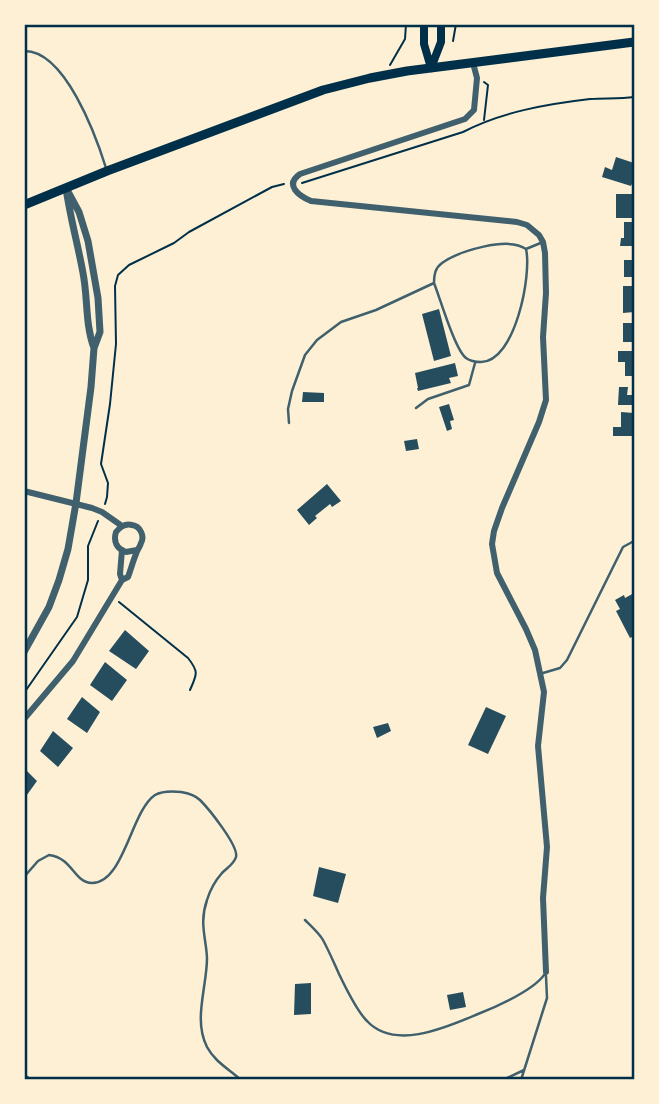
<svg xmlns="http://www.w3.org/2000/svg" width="659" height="1104" viewBox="0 0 659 1104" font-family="Figtree,sans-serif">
	<rect width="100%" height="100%" fill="#fdf0d5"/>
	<path fill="#264d5e" d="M616,157L634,163V179L631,186L602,177L605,167L612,170Z
		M616,194H634V218H616Z
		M624,222H634V246H620L621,238H624Z
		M624,260H633L634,277H624Z
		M623,286H634V312L623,313Z
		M439,309L451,356L434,361L422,314Z
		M623,323H632V332H634V342H623Z
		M618,351H634V376H625V362H618Z
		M455,363L458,376L449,378L451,383L418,391L417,388H418L415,373Z
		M619,387H628L627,395H634V405H618Z
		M303,392L324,393V402H302Z
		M449,404L454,420L450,421L452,429L447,431L439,407Z
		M621,412L634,413V436H613V427H621Z
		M417,439L419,449L406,451L404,441Z
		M327,484L341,501L332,507L330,504L315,516L317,518L309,525L297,510Z
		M634,593V636L630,638L616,611L620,609L615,600L624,595L625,598Z
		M125,630L149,651L136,669L109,651Z
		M105,662L127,680L112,701L90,685Z
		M82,697L100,712L87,733L67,719Z
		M486,707L506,716L488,754L468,745Z
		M388,723L391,731L377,738L373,727Z
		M53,731L73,748L58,767L40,751Z
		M24,768L37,781L24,799Z
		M319,867L346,874L338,903L313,896Z
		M311,983V1014L294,1015L295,984Z
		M463,992L466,1007L450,1010L447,995Z"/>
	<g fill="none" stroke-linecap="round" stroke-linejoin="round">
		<path stroke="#003049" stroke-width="2" d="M453,41L456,24
			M390,65L405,39L406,24
			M484,120L488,85L484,82
			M302,183L463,132C501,112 547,104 590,99C605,98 620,99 634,97
			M105,504L107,497L108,483L101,464L110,404L116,344L115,286L118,275L129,265L174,243L189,232L272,187L284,184
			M119,602L188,658C199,672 197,674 190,690
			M24,693L77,617L88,580V546L98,521"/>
		<path stroke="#3f606c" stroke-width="2.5" d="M24,51C65,50 96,136 106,168
			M526,249C532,275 515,362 481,362C476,362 470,361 466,358C455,350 440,298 434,283C434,275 435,268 442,263C459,251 508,236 526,249L543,242
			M416,408L428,399L469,385L475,363
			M289,423L288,409L292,391L305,355L317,340L341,322L376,310L434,283
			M543,673L560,668L567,660L623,547L634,541
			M24,877L38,861L49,855C73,858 74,883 92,883C124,883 131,811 155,795C162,791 172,791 181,792C187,793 195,795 200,800C208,808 239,846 236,857C234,864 227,868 222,873C215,881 210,890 207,900C199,923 206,937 207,958C207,987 193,1020 207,1047C215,1062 229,1069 241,1080
			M305,920C311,926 319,933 323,940C329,951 334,963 339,974C346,988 356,1010 367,1021C395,1051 447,1027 478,1014C496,1007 537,989 546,972
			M24,1075L32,1080
			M498,1080L505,1079L524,1070
			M521,1080L547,998L546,976"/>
		<path stroke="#3f606c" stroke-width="6" d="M473,63L477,78L474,110L465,119L300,174C284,185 299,196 311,201L517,222L527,225L539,235L543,242L545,253L546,293L543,337L546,400L539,422L502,508L494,531L492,544L497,573L526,629L535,650L544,692L538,746L547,847L543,898L546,972
			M24,491L92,508L102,512L122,526
			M122,550L120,574L122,580
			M24,719L73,661L122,580L128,577C131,569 133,561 136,554C137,550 140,547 141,543C145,536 140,526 132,525C125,523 120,527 116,532C113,542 117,549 126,552L137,550"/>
		<path stroke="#3f606c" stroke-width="7" d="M24,652L49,607L59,580L68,549L76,503L91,387L94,348L100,332L98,298L88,241L79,212L66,188C70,217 78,245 83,273C88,298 85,324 94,348"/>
		<path stroke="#003049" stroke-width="8" d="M424,24V44L431,68
			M431,68L441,42V24"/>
		<path stroke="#003049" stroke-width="9" d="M24,205L107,171L323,90L370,78L407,71L634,42"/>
	</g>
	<rect width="659" height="1104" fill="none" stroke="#fdf0d5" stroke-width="52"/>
	<rect x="26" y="26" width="607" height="1052" fill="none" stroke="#003049" stroke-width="2.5"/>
</svg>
